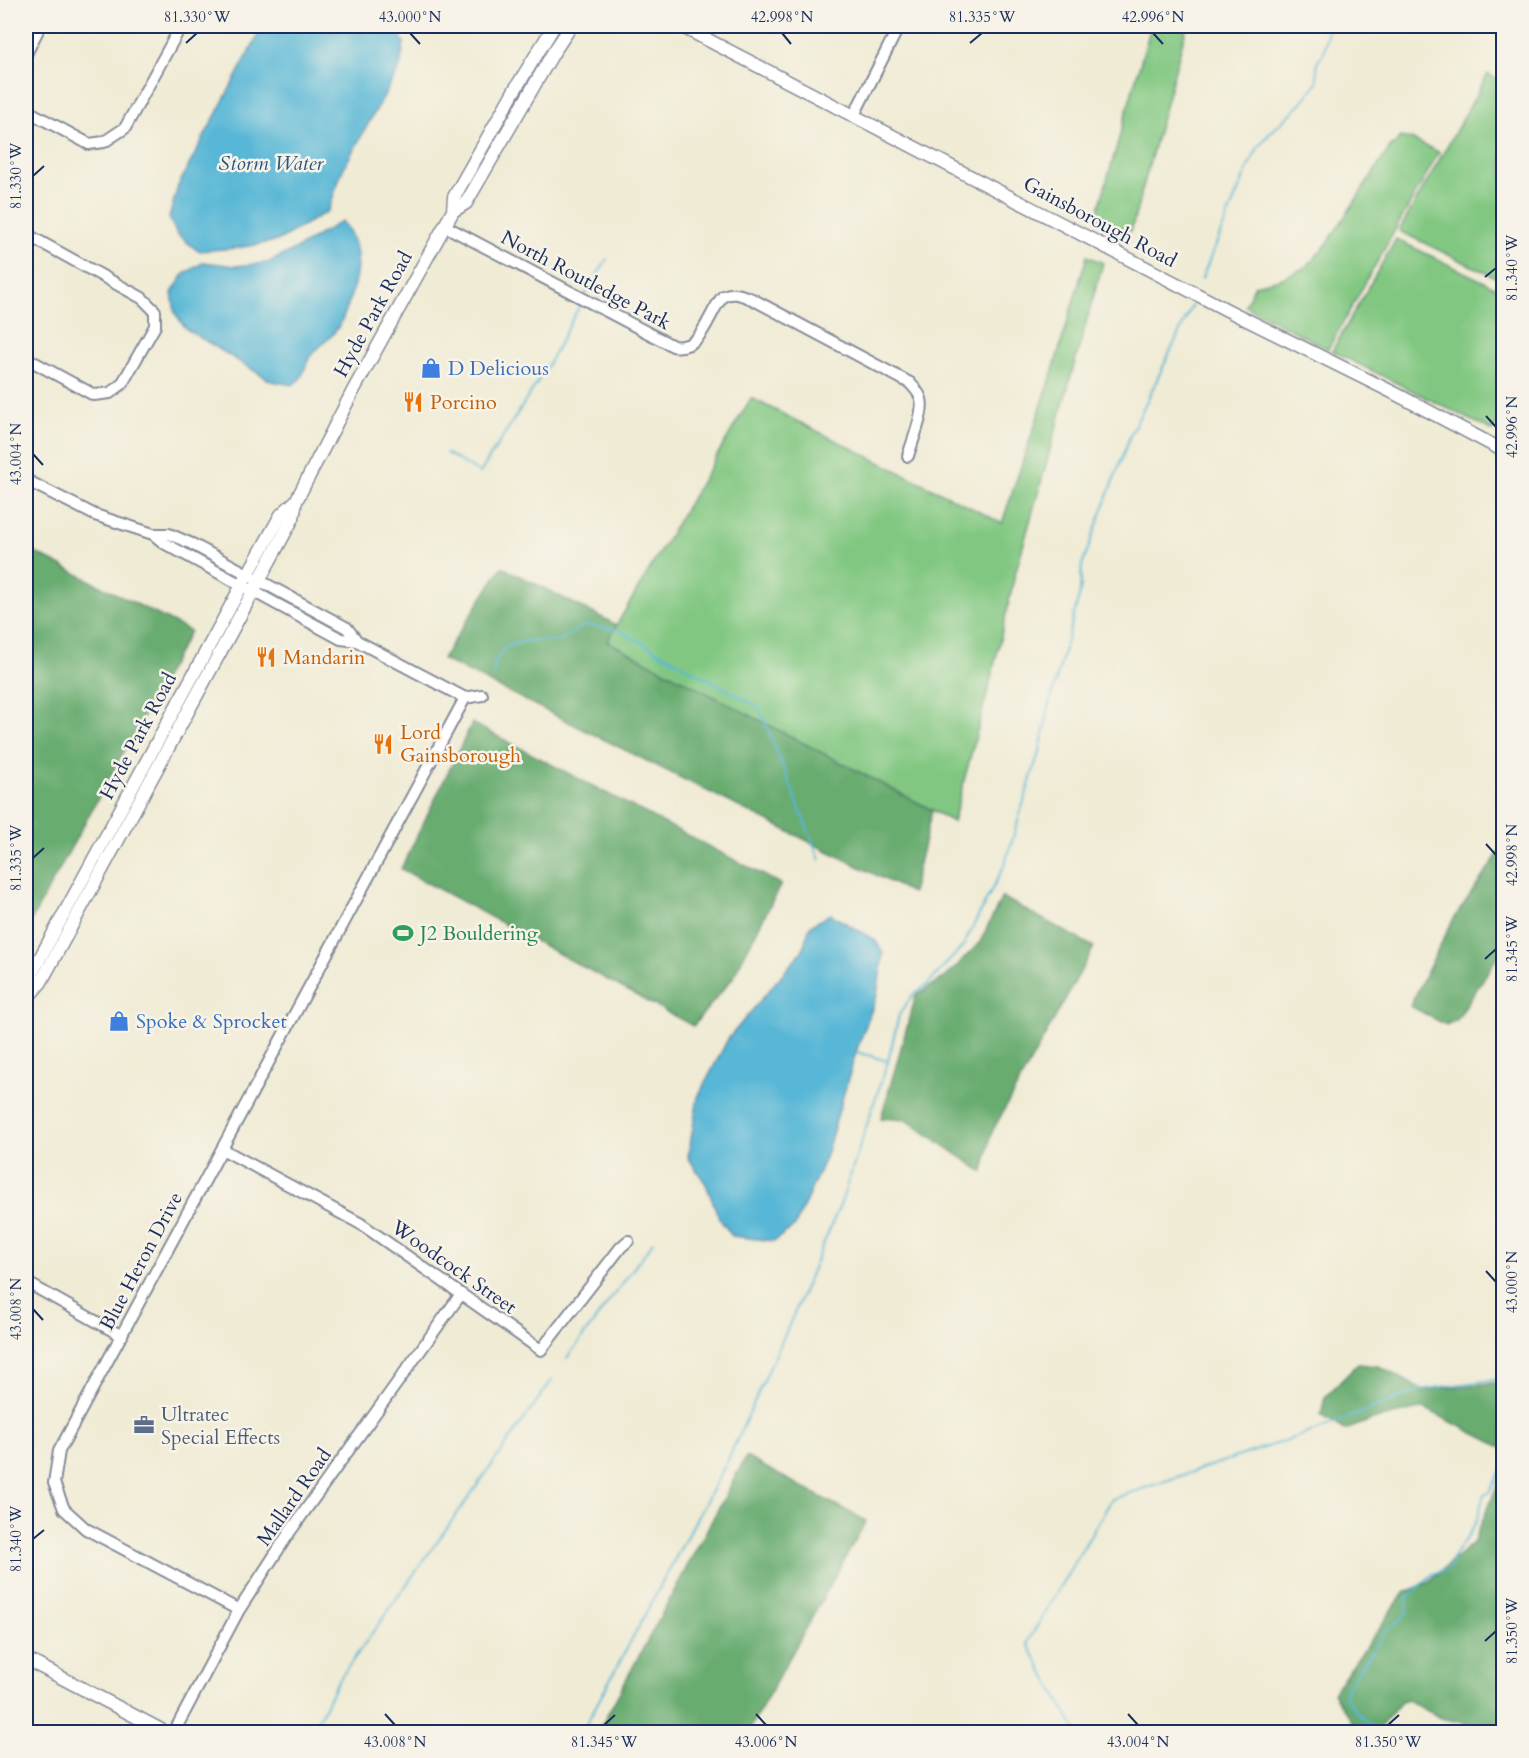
<svg xmlns="http://www.w3.org/2000/svg" width="1529" height="1758" viewBox="0 0 1529 1758" font-family="Cardo,serif">
	<rect width="100%" height="100%" fill="#f7f3e8"/>
	<filter id="ink" filterUnits="userSpaceOnUse"><feTurbulence type="fractalNoise" baseFrequency=".0167" numOctaves="2"/><feDisplacementMap in="SourceGraphic" scale="12" xChannelSelector="R" yChannelSelector="G"/><feConvolveMatrix kernelMatrix="1 2 1 2 8 2 1 2 1" color-interpolation-filters="sRGB"/></filter>
	<filter id="wash" filterUnits="userSpaceOnUse"><feTurbulence type="fractalNoise" baseFrequency=".008" numOctaves="4" result="noise"/><feDisplacementMap in="SourceGraphic" scale="24" xChannelSelector="R" yChannelSelector="G"/><feGaussianBlur stdDeviation="1.35" result="paint"/><feColorMatrix in="noise" values="0 0 0 0 0 0 0 0 0 0 0 0 0 0 0 0 0 1.4 0 .05"/><feComposite in="paint" operator="in"/></filter>
	<g filter="url(#wash)">
		<rect width="100%" height="100%" fill="#f0ebd4"/>
		<path fill="#81c781" stroke="#4e7b70" stroke-width="1.5" d="M1151,26H1187L1131,231L1117,228L1097,215Z
			M1488,74L1503,83V281L1399,231Z
			M1401,137L1411,139L1439,152L1328,349L1245,306L1255,285L1280,279L1306,267L1327,244L1389,149Z
			M1396,239L1503,291V414L1493,431L1332,351Z
			M1087,256L1103,263L1016,571L990,683L953,822L932,810L607,641L751,398L1002,523L1051,377Z"/>
		<path fill="#68ac6f" stroke="#426e66" stroke-width="1.5" d="M26,548L190,631L26,930Z
			M502,567L617,625L607,641L932,810L912,893L442,659Z
			M472,723L781,884L732,979L693,1026L401,869Z
			M1503,847V948L1457,1020L1446,1025L1410,1006L1453,920Z
			M1002,897L1094,947L992,1132L983,1172L906,1120L881,1118L916,995L947,976L980,942Z
			M1358,1364L1379,1366L1423,1390L1503,1382V1448L1424,1408L1372,1420L1345,1430L1321,1415L1325,1397Z
			M746,1457L866,1521L748,1732H598Z
			M1503,1472V1732L1441,1718L1407,1700L1401,1702L1376,1732H1362L1354,1724L1333,1693L1404,1593L1428,1582L1473,1543Z"/>
		<path fill="#58b7d6" stroke="#3a739a" stroke-width="1.5" d="M263,26H393L404,42L400,67L343,169L328,211L277,241L237,248L198,251L177,234L169,218L178,186Z
			M342,221C363,246 359,269 350,299C347,308 343,321 337,329C329,340 317,347 309,359C302,372 306,376 292,385L271,381L186,329L175,313L172,293L184,274L204,262L235,266L267,263L296,249Z
			M830,914L875,940L883,953L877,995L856,1052L825,1158L795,1226L774,1241L732,1236L719,1218L706,1184L688,1157L698,1097L728,1039L802,951L810,926Z"/>
		<g fill="none" stroke-linecap="round" stroke-linejoin="round">
			<path stroke="#58b7d6" stroke-width="2" d="M1202,278L1249,165L1259,146L1271,132L1299,106L1317,83V63L1324,53L1328,26
				M585,295L607,259
				M446,453L480,473L548,365L581,303
				M494,675L495,662L504,648L523,641L561,640L584,625L619,630L759,707L820,860
				M856,1052L888,1061
				M567,1358L653,1242
				M312,1732L336,1684L552,1380
				M582,1732L728,1460L790,1323L842,1200L888,1061L899,1015L913,994L926,986L963,946L1005,864L1038,755L1039,756L1049,706L1080,593L1082,565L1130,436L1192,306
				M1077,1732L1027,1643L1112,1499L1317,1430L1419,1390L1499,1379L1504,1381
				M1381,1732L1365,1721L1345,1698L1346,1689L1385,1633L1408,1613L1407,1597L1433,1574L1450,1568L1455,1554L1467,1538L1476,1522L1484,1495L1489,1492L1504,1466"/>
		</g>
	</g>
	<g filter="url(#ink)">
		<g fill="none" stroke-linecap="round" stroke-linejoin="round">
			<g stroke="#868d99" stroke-width="14">
				<path id="minor" d="M26,54L40,26
					M26,110L89,144L104,142L125,128L181,26
					M854,115L899,26
					M445,226L673,346C703,351 707,315 723,296C734,291 741,295 752,299L910,383C914,388 919,392 921,399C925,412 912,442 908,456
					M26,234L142,298L155,311V326L122,384L110,393L94,395L26,358
					M26,480L95,515L153,534H169L192,544L347,628L357,641
					M153,534L164,543L341,639L357,641L465,698
					M465,698L482,695
					M222,1149L361,1224L541,1350L621,1247L628,1241
					M26,1282L122,1336
					M239,1610L86,1529L64,1509L54,1483L59,1451L465,698
					M174,1732L239,1610L289,1533L461,1294"/>
			</g>
			<g stroke="#868d99" stroke-width="15">
				<path id="major" d="M681,26L1227,310L1394,393L1504,451
					M453,211L466,203L553,53L571,26
					M28,996L32,973L242,585L281,515L296,501
					M27,998L41,982L293,518L296,501L353,391L453,211L454,197L514,91L554,26
					M26,1659L165,1732"/>
			</g>
			<use href="#minor" stroke="#fff" stroke-width="10"/>
			<use href="#major" stroke="#fff" stroke-width="12"/>
		</g>
	</g>
	<path fill="none" stroke="#1b2f5e" stroke-width="2" d="M410,33L420,44M782,33L791,44M1153,33L1163,44M186,43L197,33M970,43L982,33M33,176L44,166M1485,277L1496,268M1486,416L1496,427M33,454L43,465M1486,844L1496,855M33,858L44,848M1485,959L1496,949M1486,1271L1496,1282M33,1309L43,1320M33,1539L44,1530M1485,1641L1496,1631M385,1714L395,1725M756,1714L766,1725M1128,1714L1138,1725M604,1725L615,1715M1388,1725L1399,1715"/>
	<defs>
		<g id="shop-bare" transform="scale(1.62)"><path d="M-5-2.5h2.3a2.7 3.5 0 0 1 5.4 0H5L5.5 6h-11ZM-1.5-2.5h3a1.5 2.3 0 0 0-3 0Z" fill="#3f7fe0" stroke="#f7f3e8" stroke-width="2.5" paint-order="stroke"/></g>
		<g id="restaurant-bare" transform="scale(1.62)"><path d="M-5-6h1v4h1v-4h1v4h1v-4h1v5L-1.5 .5V6h-2V.5L-5-1ZM5-6V6H3V1.5H1.5Q1.5-4 5-6Z" fill="#e8710a" stroke="#f7f3e8" stroke-width="2.5" paint-order="stroke"/></g>
		<g id="stadium-bare" transform="scale(1.62)"><path d="M0-5a6.5 5 0 1 0 0 10a6.5 5 0 1 0 0-10ZM-3.5-1.8h7v3.6h-7Z" fill="#2e9e5b" stroke="#f7f3e8" stroke-width="2.5" paint-order="stroke"/></g>
		<g id="office-bare" transform="scale(1.62)"><path d="M-6-3h4V-5.5h4V-3h4V5H-6ZM-1-4.5V-3h2v-1.5ZM-6 0V1H6V0Z" fill="#5c6f8a" stroke="#f7f3e8" stroke-width="2.5" paint-order="stroke"/></g>
	</defs>
	<g fill-rule="evenodd">
		<use href="#shop-bare" x="431" y="368"/>
		<use href="#restaurant-bare" x="413" y="402"/>
		<use href="#restaurant-bare" x="266" y="657"/>
		<use href="#restaurant-bare" x="383" y="744"/>
		<use href="#stadium-bare" x="403" y="933"/>
		<use href="#shop-bare" x="119" y="1021"/>
		<use href="#office-bare" x="144" y="1425"/>
	</g>
	<g text-anchor="middle" dominant-baseline="central" stroke-width="5" stroke-linejoin="round" paint-order="stroke">
		<g font-size="20" fill="#1b2f5e" stroke="#f7f3e8">
			<text transform="translate(1100 222) rotate(28)">Gainsborough Road</text>
			<text transform="translate(586 280) rotate(28)">North Routledge Park</text>
			<text transform="translate(373 314) rotate(-61)">Hyde Park Road</text>
			<text transform="translate(138 736) rotate(-62)">Hyde Park Road</text>
			<text transform="translate(141 1261) rotate(-62)">Blue Heron Drive</text>
			<text transform="translate(454 1267) rotate(35)">Woodcock Street</text>
			<text transform="translate(294 1497) rotate(-55)">Mallard Road</text>
		</g>
		<g font-size="20" fill="#366cbe" stroke="#f7f3e8" text-anchor="start">
			<text x="448" y="368">D Delicious</text>
			<text x="136" y="1021">Spoke &amp; Sprocket</text>
		</g>
		<g font-size="20" fill="#c56008" stroke="#f7f3e8" text-anchor="start">
			<text x="430" y="402">Porcino</text>
			<text x="283" y="657">Mandarin</text>
			<text x="400" y="732">Lord<tspan x="400" dy="23">Gainsborough</tspan></text>
		</g>
		<g font-size="20" fill="#27864d" stroke="#f7f3e8" text-anchor="start">
			<text x="420" y="933">J2 Bouldering</text>
		</g>
		<g font-size="20" fill="#4e5e75" stroke="#f7f3e8" text-anchor="start">
			<text x="161" y="1414">Ultratec<tspan x="161" dy="23">Special Effects</tspan></text>
		</g>
		<g font-size="21" font-style="italic" fill="#2d5882" stroke="#f7f3e8">
			<text x="271" y="163">Storm Water</text>
		</g>
	</g>
	<rect width="1529" height="1758" fill="none" stroke="#f7f3e8" stroke-width="66"/>
	<rect x="33" y="33" width="1463" height="1692" fill="none" stroke="#1b2f5e" stroke-width="2"/>
	<g font-size="15" text-anchor="middle" fill="#1b2f5e">
		<text x="197" y="22">81.330°W</text>
		<text x="410" y="22">43.000°N</text>
		<text x="782" y="22">42.998°N</text>
		<text x="982" y="22">81.335°W</text>
		<text x="1153" y="22">42.996°N</text>
		<text transform="translate(16 176) rotate(-90)" y="5">81.330°W</text>
		<text transform="translate(1512 268) rotate(-90)" y="5">81.340°W</text>
		<text transform="translate(1512 427) rotate(-90)" y="5">42.996°N</text>
		<text transform="translate(16 454) rotate(-90)" y="5">43.004°N</text>
		<text transform="translate(1512 855) rotate(-90)" y="5">42.998°N</text>
		<text transform="translate(16 858) rotate(-90)" y="5">81.335°W</text>
		<text transform="translate(1512 949) rotate(-90)" y="5">81.345°W</text>
		<text transform="translate(1512 1282) rotate(-90)" y="5">43.000°N</text>
		<text transform="translate(16 1309) rotate(-90)" y="5">43.008°N</text>
		<text transform="translate(16 1539) rotate(-90)" y="5">81.340°W</text>
		<text transform="translate(1512 1631) rotate(-90)" y="5">81.350°W</text>
		<text x="395" y="1747">43.008°N</text>
		<text x="604" y="1747">81.345°W</text>
		<text x="766" y="1747">43.006°N</text>
		<text x="1138" y="1747">43.004°N</text>
		<text x="1388" y="1747">81.350°W</text>
	</g>
</svg>
